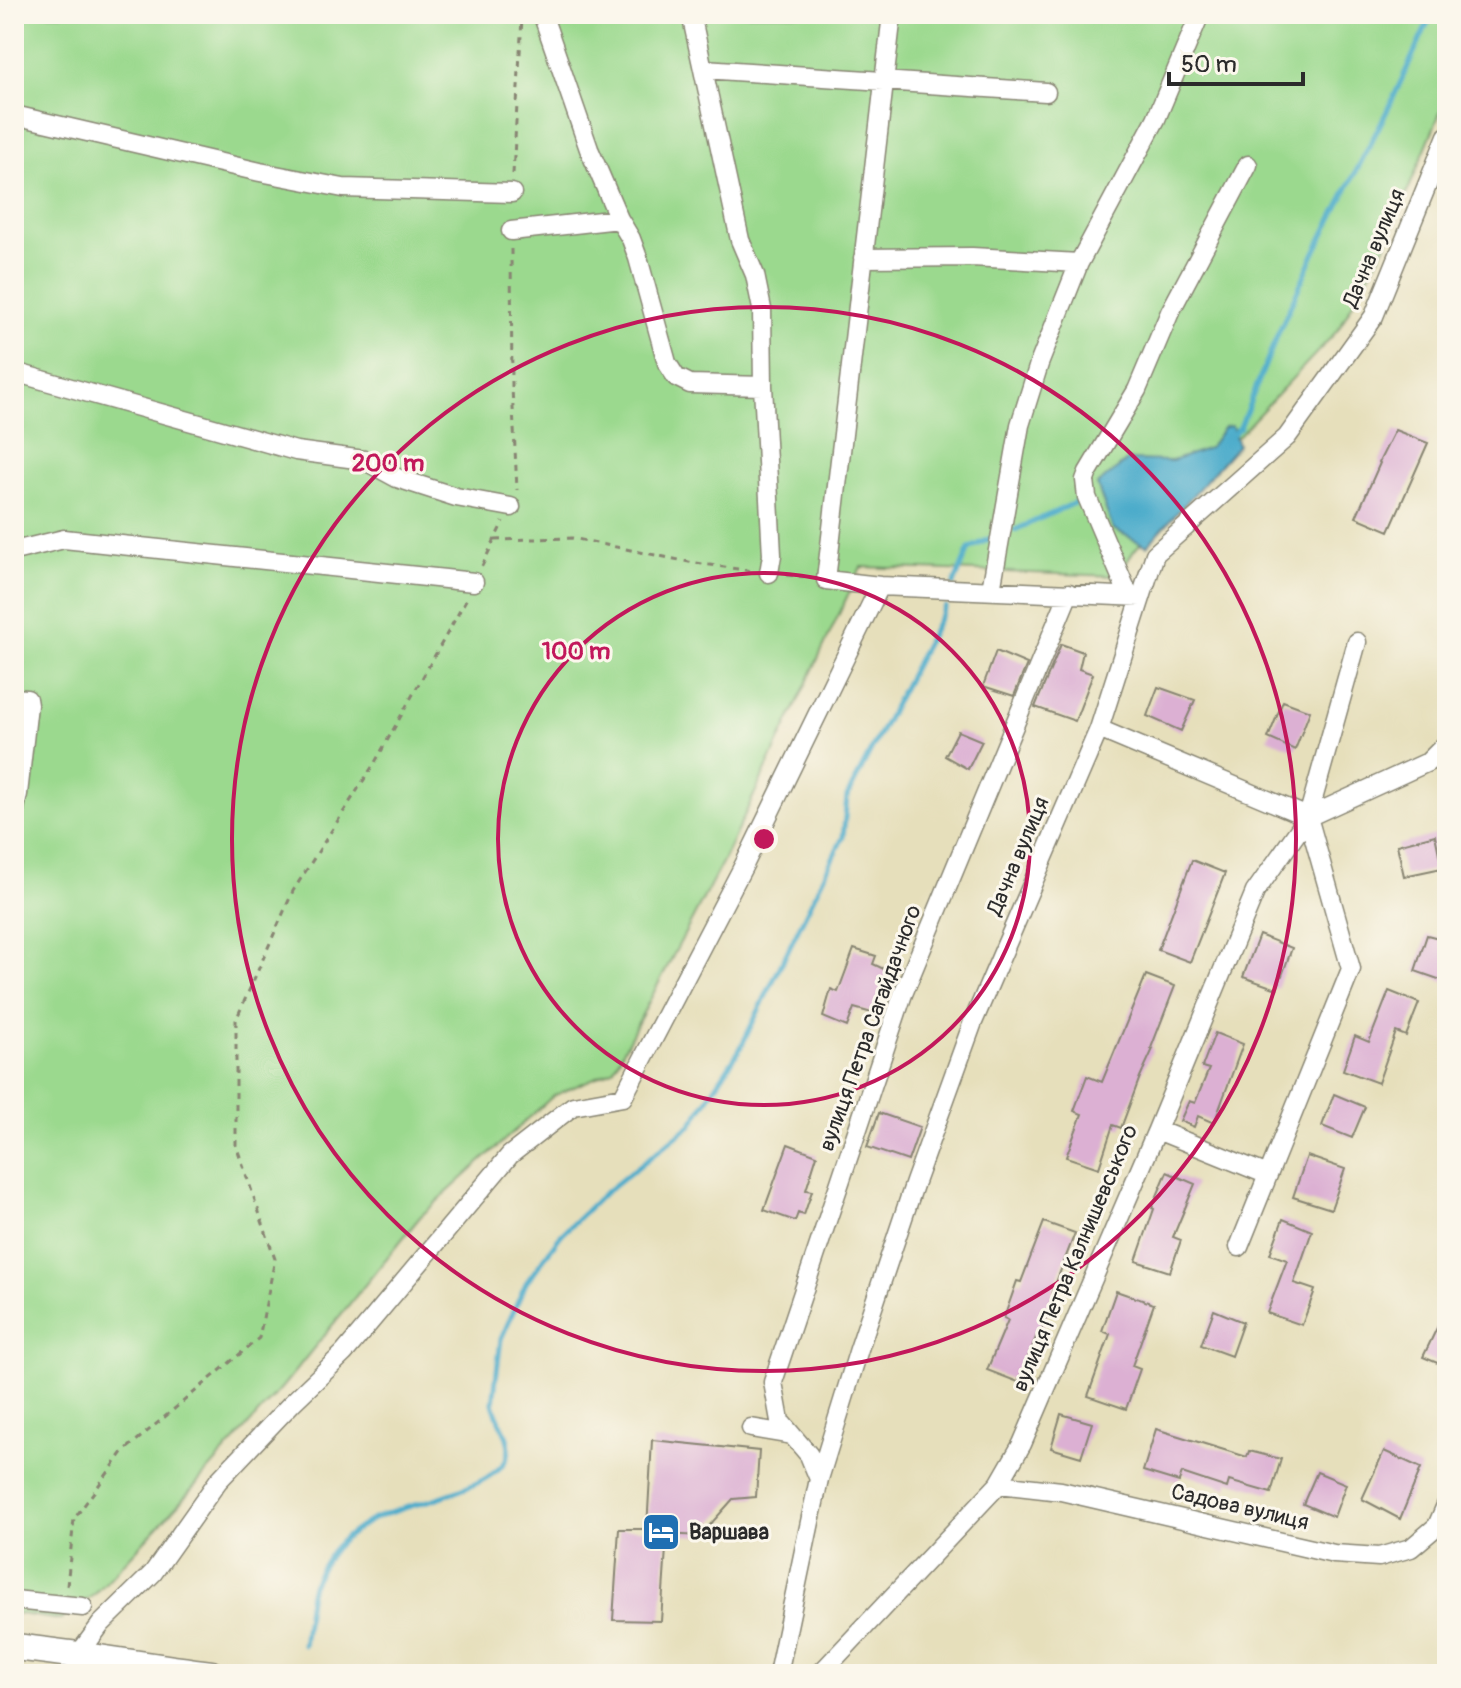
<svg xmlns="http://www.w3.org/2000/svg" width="1461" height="1688" viewBox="0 0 1461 1688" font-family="Pangolin,sans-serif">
	<rect width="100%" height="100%" fill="#fbf7ec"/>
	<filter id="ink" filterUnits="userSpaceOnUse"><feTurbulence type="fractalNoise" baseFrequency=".0125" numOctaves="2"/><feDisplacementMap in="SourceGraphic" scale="16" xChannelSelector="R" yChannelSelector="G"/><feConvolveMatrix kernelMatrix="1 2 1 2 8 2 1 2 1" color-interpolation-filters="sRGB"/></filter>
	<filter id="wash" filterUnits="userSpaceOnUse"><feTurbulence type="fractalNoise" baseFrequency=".006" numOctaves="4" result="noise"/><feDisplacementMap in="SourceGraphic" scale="32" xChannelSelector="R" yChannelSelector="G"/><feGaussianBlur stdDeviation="1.8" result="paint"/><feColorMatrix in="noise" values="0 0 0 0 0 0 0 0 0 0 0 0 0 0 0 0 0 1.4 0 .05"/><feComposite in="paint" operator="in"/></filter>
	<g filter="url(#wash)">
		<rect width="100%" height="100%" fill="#e6dfbb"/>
		<path fill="#9bd98e" stroke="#63825c" stroke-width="2" d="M14,14H1447V96L1385,246L1338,330L1177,501L1133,552L1118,576L861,567L724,859L613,1070L553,1096L420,1217L283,1386L178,1505L96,1593L61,1620L14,1613Z"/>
		<path fill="#4caccb" stroke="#3c6c7b" stroke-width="2" d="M1232,426L1238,445L1147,546L1113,529L1097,485L1128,460L1172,461L1209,448L1224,427Z"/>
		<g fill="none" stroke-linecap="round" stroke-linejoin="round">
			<path stroke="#4caccb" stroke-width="5" d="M1232,435L1240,427L1279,331L1315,252L1390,105L1432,14
				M1015,530L1079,501
				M954,584L969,549L993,537
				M303,1645C306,1629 307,1599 312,1585C316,1576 329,1555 335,1548C343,1539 358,1528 368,1522C398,1504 508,1490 509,1449C509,1433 496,1418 493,1403L501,1339L526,1283L561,1235L601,1196L691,1125L740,1049L843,837L847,797L945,607"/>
		</g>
		<g id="blocks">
			<path fill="#dcb0d3" d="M1395,430L1428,443L1389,531L1356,517L1380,463L1379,462Z
				M1061,644L1083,652L1079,669L1093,674L1075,721L1035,707Z
				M996,651L1027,664L1014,696L983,686Z
				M1158,687L1195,700L1181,731L1147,716Z
				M1283,701L1310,711L1295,750L1268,738Z
				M958,731L982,741L968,769L945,756Z
				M1435,835L1442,868L1404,876L1397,845Z
				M1192,860L1225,873L1190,962L1158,950Z
				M1259,935L1292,948L1277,989L1243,977Z
				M1427,935L1447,940V982L1415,971Z
				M854,949L876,956L873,964L888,971L872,1013L854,1008L847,1027L823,1017L831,989L838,992Z
				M1146,975L1175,986L1151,1048L1153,1049L1140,1077L1121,1128L1113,1125L1099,1168L1066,1157L1082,1114L1074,1111L1087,1076L1102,1082Z
				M1389,991L1419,1003L1406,1036L1396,1032L1378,1083L1343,1070L1355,1036L1369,1042Z
				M1215,1033L1243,1044L1214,1123L1198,1116L1194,1127L1180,1121L1189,1101L1195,1103L1209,1069L1202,1067Z
				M1334,1094L1365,1107L1352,1138L1322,1126Z
				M879,1113L920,1127L908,1161L867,1147Z
				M788,1144L817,1155L806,1190L812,1191L804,1215L798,1213L795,1221L764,1210Z
				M1307,1156L1345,1169L1331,1209L1293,1197Z
				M1167,1172L1195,1184L1173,1237L1181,1240L1170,1272L1136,1261L1154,1209L1152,1208Z
				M1283,1219L1312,1231L1294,1283L1315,1290L1302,1325L1267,1313L1287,1260L1270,1254Z
				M1044,1222L1075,1233L1052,1293L1054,1294L1041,1331L1039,1330L1018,1382L987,1370L1008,1320L1004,1318L1017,1281L1021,1282Z
				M1116,1291L1154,1304L1132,1366L1140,1369L1126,1409L1088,1396L1110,1334L1102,1331Z
				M1447,1307V1367L1423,1357Z
				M1214,1310L1243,1322L1231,1356L1201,1345Z
				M1061,1414L1092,1423L1081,1457L1051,1448Z
				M1156,1429L1247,1457L1249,1451L1281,1459L1271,1493L1229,1481L1227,1488L1182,1473L1179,1482L1143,1471Z
				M652,1440L759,1451L756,1497L733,1499L700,1536L667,1534L661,1621L613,1620L619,1529H647Z
				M1384,1451L1421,1468L1400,1519L1362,1499Z
				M1317,1472L1346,1484L1334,1517L1303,1504Z"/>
		</g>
	</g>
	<g filter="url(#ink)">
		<use href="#blocks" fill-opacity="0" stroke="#888573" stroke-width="2"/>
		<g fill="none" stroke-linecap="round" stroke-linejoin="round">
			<g stroke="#888573" stroke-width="21">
				<path id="minor" d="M540,14L544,19L589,149L619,219L631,239L638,258L667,363L676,377L690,384L763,386
					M691,14L740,240L755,275L762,309L763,386L772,555L769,573
					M892,14L826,580L880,586L1141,597
					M704,69L1046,92
					M14,115L260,172L343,188L512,193
					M511,231L619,219
					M863,258L972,257L1079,263
					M14,372L296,451L364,460L397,478L456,497L511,507
					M14,551L64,539L474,582
					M991,590L1020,425L1039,364L1079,263L1156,119L1200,14
					M1129,596L1087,497L1085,480L1088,472L1137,390L1170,312L1248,165
					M14,698L27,699L28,705L18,794L14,814
					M1099,729L1308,817
					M1308,817L1357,642
					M1157,1130L1268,1175
					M1239,1247L1351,969L1308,817
					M751,1428L792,1435
					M819,1479L809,1455L780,1421L773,1382L903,994L1069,593
					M999,1484L1061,1491L1334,1554L1379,1557L1411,1548L1437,1526L1447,1503
					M14,1600L83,1607
					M79,1654L101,1624L153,1573L218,1481L292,1403L344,1353L510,1155L573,1106L623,1097L745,863L880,586
					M778,1674L819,1479L859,1349L915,1182L973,1022L1099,729L1155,554L1287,437L1374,316L1447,136
					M820,1674L999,1484L1022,1444L1157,1130L1255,892L1308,817L1428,762L1447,743"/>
			</g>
			<g stroke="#888573" stroke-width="29">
				<path id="highway" d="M14,1647C80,1654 145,1666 211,1674"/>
			</g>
			<path stroke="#888573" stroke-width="3" stroke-dasharray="6 6" stroke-linecap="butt" d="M513,174L522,18
				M511,249L512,387L517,490
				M495,540L572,538L689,562L752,571
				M482,566L503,522
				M787,575L807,577
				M67,1586L74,1519L124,1451L259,1338L275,1259L236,1145V1020L293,891L374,764L467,598"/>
			<use href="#minor" stroke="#fff" stroke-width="18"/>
			<use href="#highway" stroke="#fff" stroke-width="26"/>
		</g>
	</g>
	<g fill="none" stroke="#c2185b" stroke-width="4">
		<circle cx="764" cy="839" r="266"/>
		<circle cx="764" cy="839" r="532"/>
	</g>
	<defs>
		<g id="hotel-square" transform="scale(2)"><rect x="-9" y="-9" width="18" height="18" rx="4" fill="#1f6fb2" stroke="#fbf7ec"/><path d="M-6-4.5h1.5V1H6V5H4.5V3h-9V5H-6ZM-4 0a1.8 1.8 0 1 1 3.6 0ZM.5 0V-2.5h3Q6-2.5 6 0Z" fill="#fff"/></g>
	</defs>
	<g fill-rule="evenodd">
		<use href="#hotel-square" x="661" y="1532"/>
	</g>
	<g text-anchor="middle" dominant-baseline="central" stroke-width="6" stroke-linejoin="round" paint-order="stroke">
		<g font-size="22" fill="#2b2b2b" stroke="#fbf7ec">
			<text transform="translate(1374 248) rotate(-67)">Дачна вулиця</text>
			<text transform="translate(1018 856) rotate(-67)">Дачна вулиця</text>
			<text transform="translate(870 1028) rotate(-70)">вулиця Петра Сагайдачного</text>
			<text transform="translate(1075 1258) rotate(-67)">вулиця Петра Калнишевського</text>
			<text transform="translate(1240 1507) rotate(13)">Садова вулиця</text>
		</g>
		<g font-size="22" font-weight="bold" fill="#2b2b2b" stroke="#fbf7ec" text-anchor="start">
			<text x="689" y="1532">Варшава</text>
		</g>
	</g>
	<circle cx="764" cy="839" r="12" fill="#c2185b" stroke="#fbf7ec" stroke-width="4"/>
	<g font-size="24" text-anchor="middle" font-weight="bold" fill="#c2185b" stroke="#fbf7ec" stroke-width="6" stroke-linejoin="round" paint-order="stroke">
		<text x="388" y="471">200 m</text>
		<text x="576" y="659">100 m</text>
	</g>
	<rect width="1461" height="1688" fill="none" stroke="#fbf7ec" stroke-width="48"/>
	<path d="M1169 72v12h134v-12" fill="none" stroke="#2b2b2b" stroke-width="4"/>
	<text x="1181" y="72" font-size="24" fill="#2b2b2b" stroke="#fbf7ec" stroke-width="6" paint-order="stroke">50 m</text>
</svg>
